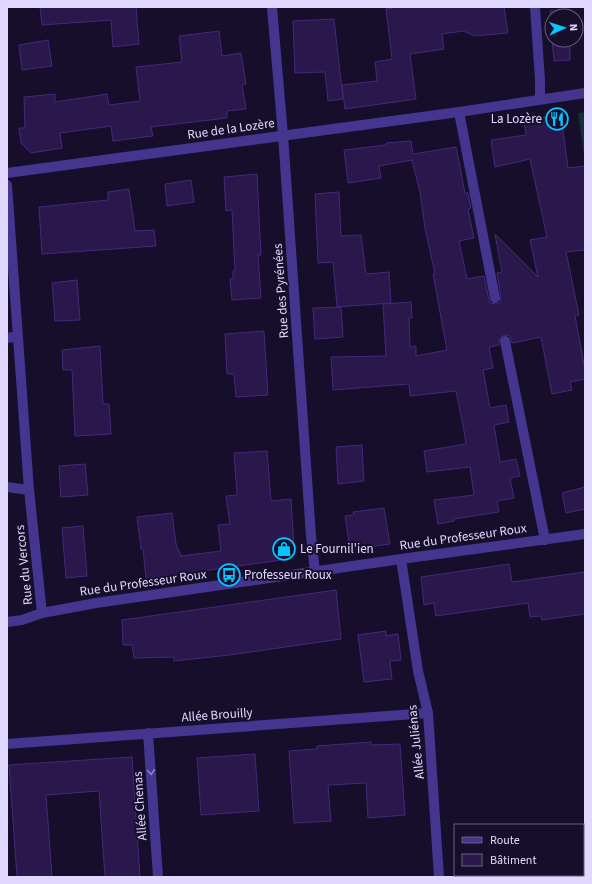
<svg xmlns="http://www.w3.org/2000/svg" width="592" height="884" viewBox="0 0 592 884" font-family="'Source Sans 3',sans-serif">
	<rect width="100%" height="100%" fill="#170e2b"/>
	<path fill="#103235" d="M585,112V163L578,113Z"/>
	<path fill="#2a184d" stroke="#44287b" d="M40,7H136L139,44L113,47L111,20L42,25Z
		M399,7H504L508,33L475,36L463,31L442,34L444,49L410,54L416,99L345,109L342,85L377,81L375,62L392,59L386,9Z
		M567,10V16H552V37L550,11Z
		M334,19L343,99L328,101L325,72L295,73L293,21Z
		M219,31L222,56L241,53L246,84L242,85L246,109L227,111V118L151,127L153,136L113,141L111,126L60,133L62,148L31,153L21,143L19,128H25L24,97L55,94V102L107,94L109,105L140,101L136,67L182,62L179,36Z
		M48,40L52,66L22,70L19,45Z
		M552,40H570V60L554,61Z
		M561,115L568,168L585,166V250L566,252L579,315L575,316L585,370V379L570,382L572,390L552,394L541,337L512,343L510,336L504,335L499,339V345L489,347L493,368L483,370L490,408L506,405L509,422L494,425L500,462L516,459L520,476L510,478L514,498L497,501L499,512L454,519V521L438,524L434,500L474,495L470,467L427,472L424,451L466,444L464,431L456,391L410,396L409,384L333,390L331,357L386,356L383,304L411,302L412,318H409L410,347L416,346V356L447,350L433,274H435L425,228L420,192L412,160L379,166L381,178L348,183L344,150L386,145V143L411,141L413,154L456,147L465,193H468L471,208L468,209L474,238L459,241L467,279L484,276L489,300L490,303L496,304L500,303L501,297L497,273L502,272L495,234L538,277L530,240L547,237L530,159L495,167L491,140L526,135L524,120Z
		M257,174L261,255H258L261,298L232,300L230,279L233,278V271L235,270L232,210L226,211L224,177Z
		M191,180L194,202L167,206L165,184Z
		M129,189L135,231L154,230L156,246L42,254L39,207L108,200V192Z
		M339,192L341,236L361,235L366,274L389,272L391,303L337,307L333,262L318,263L315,194Z
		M77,280L80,320L55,321L52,283Z
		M341,307L343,337L315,339L313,308Z
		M264,331L268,395L236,397L234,374H227L225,334Z
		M100,346L103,404H109L111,434L75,436L72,370H63L62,350Z
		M362,445L364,481L338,484L336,447Z
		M267,451L271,501L291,499L294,546L285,558L281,560L146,579L143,549H141L137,517L172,513L176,544L181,556L221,551L218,525L230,524L226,496L237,495L234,453Z
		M85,464L88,495L61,497L59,466Z
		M585,487V509L566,513L562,493Z
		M384,508L390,544L350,549L345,516L354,515L353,512Z
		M83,526L87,576L66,578L62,528Z
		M509,564L512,582L585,572V614L542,620L541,616L530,617L528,603L436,616L434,603L424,605L421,577Z
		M336,590L341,639L230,655L174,661V657L134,658L132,645H123L122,620Z
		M386,631V636L398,634L401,660L390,661L392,679L364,682L358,635Z
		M371,742V745L400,744L405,815L368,818L366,783L328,785L331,821L294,823L289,751L317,749V746Z
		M255,754L259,811L201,815L197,758Z
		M132,757L140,877H105L99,791L46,795L52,877H17L9,765Z"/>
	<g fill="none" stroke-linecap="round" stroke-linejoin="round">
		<path stroke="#44358e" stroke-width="10" d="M535,7L540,80V99
			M272,8L283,135L311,536L315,572
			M459,112L495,298
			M7,173L459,112L585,93
			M7,185L29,490L42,613
			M7,338L18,336
			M505,341L545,540
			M7,487L29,490
			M401,559L418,671L428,713L439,877
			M7,622L22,620L42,613L96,603L401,559L585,534
			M148,733L158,877
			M7,744L428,713"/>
	</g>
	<defs><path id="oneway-chevron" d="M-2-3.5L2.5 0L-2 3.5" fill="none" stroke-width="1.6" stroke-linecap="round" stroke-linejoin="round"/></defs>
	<use stroke="#8b7ec1" href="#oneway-chevron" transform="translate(151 772) rotate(86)"/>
	<defs>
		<g id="restaurant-ring" transform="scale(1.15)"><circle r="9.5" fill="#170e2b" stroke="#04c5ff" stroke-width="1.5"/><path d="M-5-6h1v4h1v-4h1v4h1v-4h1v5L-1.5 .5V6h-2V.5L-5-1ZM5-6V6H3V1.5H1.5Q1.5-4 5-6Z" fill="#04c5ff"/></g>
		<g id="shop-ring" transform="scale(1.15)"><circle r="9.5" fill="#170e2b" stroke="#04c5ff" stroke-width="1.5"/><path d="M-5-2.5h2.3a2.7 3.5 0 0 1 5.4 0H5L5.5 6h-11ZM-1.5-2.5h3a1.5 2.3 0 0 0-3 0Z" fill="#04c5ff"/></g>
		<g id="bus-ring" transform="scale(1.15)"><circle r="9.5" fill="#170e2b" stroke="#04c5ff" stroke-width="1.5"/><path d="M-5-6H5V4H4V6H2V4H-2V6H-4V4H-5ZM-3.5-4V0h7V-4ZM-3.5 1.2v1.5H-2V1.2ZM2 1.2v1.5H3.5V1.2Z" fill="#04c5ff"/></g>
	</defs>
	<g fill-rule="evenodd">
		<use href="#restaurant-ring" x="557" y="119"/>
		<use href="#shop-ring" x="284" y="549"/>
		<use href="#bus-ring" x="229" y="575"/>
	</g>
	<g text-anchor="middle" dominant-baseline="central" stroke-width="4" stroke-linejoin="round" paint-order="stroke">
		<g font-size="13" fill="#e1d8ff" stroke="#170e2b" text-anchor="start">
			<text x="542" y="119" text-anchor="end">La Lozère</text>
			<text x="300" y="549">Le Fournil'ien</text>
			<text x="244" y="575">Professeur Roux</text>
		</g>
		<g font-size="13" fill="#e1d8ff" stroke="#170e2b">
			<text transform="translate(231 129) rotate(-8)">Rue de la Lozère</text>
			<text transform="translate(281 291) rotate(-94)">Rue des Pyrénées</text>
			<text transform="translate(463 537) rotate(-8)">Rue du Professeur Roux</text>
			<text transform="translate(24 565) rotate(-96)">Rue du Vercors</text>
			<text transform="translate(143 583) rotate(-8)">Rue du Professeur Roux</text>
			<text transform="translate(217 715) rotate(-4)">Allée Brouilly</text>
			<text transform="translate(416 742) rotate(-96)">Allée Juliénas</text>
			<text transform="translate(140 806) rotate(-94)">Allée Chenas</text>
		</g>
	</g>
	<rect width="592" height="884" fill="none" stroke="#e1d8ff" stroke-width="16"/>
	<rect x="454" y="824" width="130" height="52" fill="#170e2b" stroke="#685f80"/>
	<rect x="462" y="837" width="20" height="6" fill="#44358e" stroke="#685f80"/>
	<text x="490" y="844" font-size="12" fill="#e1d8ff">Route</text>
	<rect x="462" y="854" width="20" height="12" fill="#2a184d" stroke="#685f80"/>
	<text x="490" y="864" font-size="12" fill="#e1d8ff">Bâtiment</text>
	<g transform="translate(564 28) rotate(87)"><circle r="19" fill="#170e2b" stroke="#685f80"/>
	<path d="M0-3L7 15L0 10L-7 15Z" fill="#04c5ff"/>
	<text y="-6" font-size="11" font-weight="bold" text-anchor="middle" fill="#e1d8ff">N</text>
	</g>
</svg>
